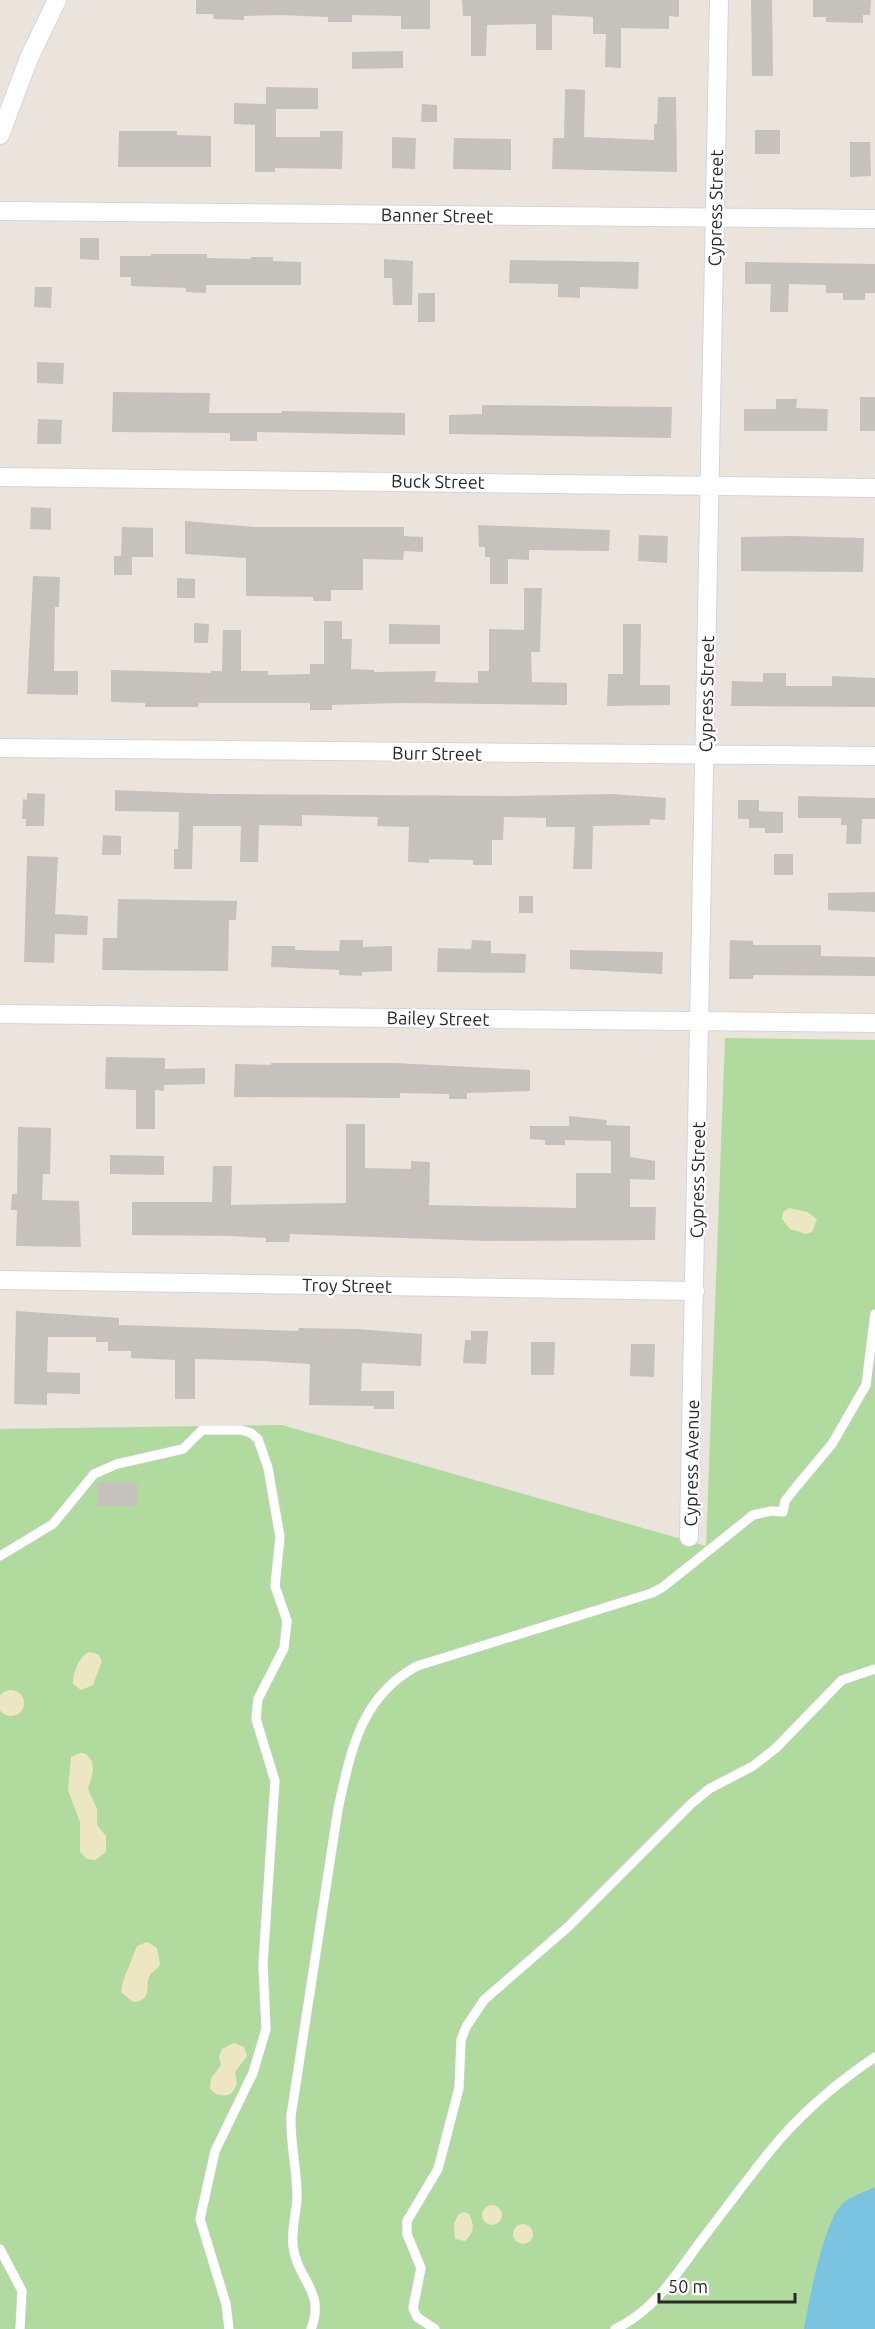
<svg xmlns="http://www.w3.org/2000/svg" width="875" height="2329" viewBox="0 0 875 2329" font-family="Ubuntu,sans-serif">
	<rect width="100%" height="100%" fill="#eae4dc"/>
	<path fill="#b1db9e" d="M725,1038L875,1040V2329H0V1429L282,1425L706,1546Z"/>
	<path fill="#ece7c2" d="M789,1208L807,1212L817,1219L812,1232L806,1234L790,1229L782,1219L783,1212Z
		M89,1652L98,1654L102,1661L93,1685L81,1690L73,1684C73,1673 79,1656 89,1652Z
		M-2 1703a13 13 0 1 1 26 0a13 13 0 1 1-26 0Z
		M80,1753L86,1754L92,1761L93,1771L88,1789L97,1809V1825L106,1836V1852L95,1860L87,1859L80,1852V1822L68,1790L71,1757Z
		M147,1942L157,1948L160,1964C158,1969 153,1971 150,1975C144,1986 154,2000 133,2002L121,1992L123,1981L137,1946Z
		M234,2043L244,2047L247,2056L235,2072L237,2084L233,2092C226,2098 215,2096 210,2088L211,2078L221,2065L219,2057L222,2049Z
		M482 2215a10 10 0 1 1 20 0a10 10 0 1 1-20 0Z
		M464,2212L469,2214C475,2226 474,2233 465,2241L455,2239L454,2223L459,2214Z
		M513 2234a10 10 0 1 1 20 0a10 10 0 1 1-20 0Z"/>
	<path fill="#7ac3e1" d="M875,2187V2329H804C809,2301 823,2224 842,2204C849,2196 866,2192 875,2187Z"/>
	<path fill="#c5c1bc" d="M196,0H430V29H401V16L352,15V22H328V17L280,15L244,16V20L214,19L213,14H196Z
		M462,0H679V17L669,16V29L621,28V68L605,67L606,34H593V17L552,15V50H536V24L487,25L486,56H471V16H463Z
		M751,0H772L773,76H752Z
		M813,0H871L870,15H863V23L826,22V17H813Z
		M403,51V68L352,69V52Z
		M266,87L318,88V109H276V137H320V131H343L342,169L275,168V172H255V125L234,124V103L266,104Z
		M565,89L585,90L584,137L654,140V124H657L658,97H676L677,172L552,169L553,138H564Z
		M422,104L437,105V122H421Z
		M755,130H780V154H755Z
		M119,131H177V135L211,136V167H118Z
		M392,137L416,138L415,169L392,168Z
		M454,138L511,139V170L453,169Z
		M850,142H870L871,176L850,177Z
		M80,238H99V260L80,259Z
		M151,254H207V258L251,259V257H273V261L301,262V285H206V293L186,292V288L131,286V277H120V256H151Z
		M384,259L413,261L412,305H393L392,278H384Z
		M510,260L639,262L638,289L580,287V298L558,297V284L509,283Z
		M745,262L875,264V293H865V300H843V293H826V285L789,284L788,312H770L771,284H745Z
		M35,287H52L51,308L34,307Z
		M418,293H435V322H418Z
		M37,362L64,363L63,384L37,383Z
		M113,392L210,393L209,413H282V411L405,413V435L257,432V441H230V433L112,432Z
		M860,397H875V431H860Z
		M776,399H797L796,408L828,409L827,431H744V409H776Z
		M482,405L672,407L671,438L449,434V415L482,414Z
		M38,419L62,420L61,444H37Z
		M31,507L51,508V530L30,529Z
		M185,521L253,527H404V536L423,537V552L404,551L403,560L363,559V590H331V601H313V597L246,596V558L185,554Z
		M478,525L610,530L609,551L529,550V560L508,559V584H490V557H485V547H479Z
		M122,527L153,528V557H132V575H114V556H121Z
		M639,535L668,536L667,563L638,561Z
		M791,536L864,538L863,572L741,571V537Z
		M33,576L60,577L59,607H55L54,671H78V695L27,694Z
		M177,578L195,579V598H177Z
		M524,588H542L540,652H531L532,682L567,683V705L401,703L332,705V710H310V703H199L198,707H145V703L111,702V670L211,673V671H222L223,630H241V671H268V675L310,674V664H324V621H342V639H352L351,669L374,670V672L436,671L435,682L478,683V671H489V629L524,630Z
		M194,623L209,624L208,643H194Z
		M389,624L440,625V644H389Z
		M623,624H641L640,685H670V705L607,706L608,674H623Z
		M763,673H786V686H832V676L875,678V707L731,706L732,681L763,682Z
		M115,790L212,794L513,796L612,794L666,798L665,820L650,819V825L593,826L592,869H573L575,827H546V818L504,817L503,840H492V865H473V860L429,859V863L408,862L409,827L377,826L378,817L302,815V826L259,825L258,862H240L241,826H193L192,869H174V849H178L179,812L115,811Z
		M27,793L45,794L44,826H26V819H22L23,799L27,800Z
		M798,796L875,798V819H862L861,844H846L847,825H841V818H798Z
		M738,800H759V811L783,812V833H765V828H749V819H738Z
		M103,835L121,836V855H102Z
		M774,854H793V875H774Z
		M27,856L58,857L55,914L88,916L87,935L55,934L54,963L24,962Z
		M875,892V912L828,910V893Z
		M519,896H533V913H519Z
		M118,899L237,901L236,920H229L228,971L102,970L103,938H117Z
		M340,940H363V947L392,946V971L362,972V976L339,975V970L271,967L272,946H295V950L339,951Z
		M472,940L491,941V953L526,954L525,973L437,972L438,948L471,949Z
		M730,940L753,941V945H821V956L875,957V976L753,975V979H729Z
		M570,950L663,952L662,974L570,969Z
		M106,1057L165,1058V1069L205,1068V1084L164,1085V1091L155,1090V1129H136V1090L105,1089Z
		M271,1063H394L530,1070V1091L467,1093V1099H449V1094L400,1093V1098L234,1097L235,1064L271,1065Z
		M569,1116L607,1120L606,1125L630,1126V1157L655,1161V1180L630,1179V1207H656L655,1240L488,1241L290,1234L289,1242H266V1238L232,1236L132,1235V1202H212L213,1166H232L231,1205L346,1203V1124H365V1168L411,1169V1161L430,1162L429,1205L576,1208V1173H611V1141L565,1140V1145H545V1140L530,1139V1126H569Z
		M18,1127L51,1128L50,1174H43L42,1200L79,1201L81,1247L16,1246L17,1210H11L12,1194H17Z
		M110,1155L164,1156V1175L110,1174Z
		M16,1311L119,1318V1325L298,1331L299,1328L356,1329L422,1334L421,1366L362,1363L361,1391H394V1409H374V1406L309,1405L310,1364L263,1361L195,1359V1399H175V1360L131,1358V1351H108V1342H96V1337H48L47,1372L80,1373V1394L47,1393V1405L14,1404Z
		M471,1331H488L486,1364L463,1363L465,1340H471Z
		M531,1342H555L554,1375H531Z
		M631,1344H655L654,1377L630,1376Z
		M97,1482H137V1506H97Z"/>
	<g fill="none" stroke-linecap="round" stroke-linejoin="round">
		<g stroke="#d2d4e0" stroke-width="10">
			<path id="lane" d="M0,1556L53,1524L94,1474L117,1464L183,1449L202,1430H241L251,1433L258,1439L268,1468L280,1537L275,1586L287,1621L284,1648L258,1699L256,1719L275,1781L263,1964L266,2029L253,2073L215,2151L200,2219L226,2304L229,2329
				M0,2249L22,2291L20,2329
				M311,2329C326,2291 297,2280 293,2246C291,2229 297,2212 297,2195C297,2169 290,2143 291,2116L338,1809C351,1751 360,1697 417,1666L652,1593L663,1587L753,1515L771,1511L783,1512L785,1501L796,1487L832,1444L866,1385L875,1314
				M435,2329L417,2317L413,2308L421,2268L407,2234V2221L438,2169L459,2088L461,2040L466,2027L484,2000L568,1927L691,1804L709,1789L753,1766L776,1748L842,1680L875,1669
				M615,2329C655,2310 675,2276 700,2242C723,2212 746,2181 770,2151C800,2114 835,2084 875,2057"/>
		</g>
		<g stroke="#d2d4e0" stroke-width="20">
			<path id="street" d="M0,135L29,58L57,0
				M0,211L875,219
				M0,477L875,488
				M0,748L875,756
				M0,1014L875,1023
				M0,1280L695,1291
				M689,1537L719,0"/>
		</g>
		<use href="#lane" stroke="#fff" stroke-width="9"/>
		<use href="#street" stroke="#fff" stroke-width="18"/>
	</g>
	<g text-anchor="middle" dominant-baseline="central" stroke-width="4.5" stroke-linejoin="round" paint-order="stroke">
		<g font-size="18" fill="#292929" stroke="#fff">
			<text transform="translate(715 208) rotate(-89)">Cypress Street</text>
			<text transform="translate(437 215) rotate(1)">Banner Street</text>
			<text transform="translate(438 481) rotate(1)">Buck Street</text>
			<text transform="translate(706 694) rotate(-89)">Cypress Street</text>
			<text transform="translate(437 753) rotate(1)">Burr Street</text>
			<text transform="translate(438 1018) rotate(1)">Bailey Street</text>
			<text transform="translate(697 1180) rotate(-89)">Cypress Street</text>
			<text transform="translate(347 1285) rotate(1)">Troy Street</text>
			<text transform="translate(691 1463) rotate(-89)">Cypress Avenue</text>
		</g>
	</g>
	<path d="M659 2293v9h136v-9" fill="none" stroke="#292929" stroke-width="3"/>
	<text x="668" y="2293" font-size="18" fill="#292929" stroke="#ffffff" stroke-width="4.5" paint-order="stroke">50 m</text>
</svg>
